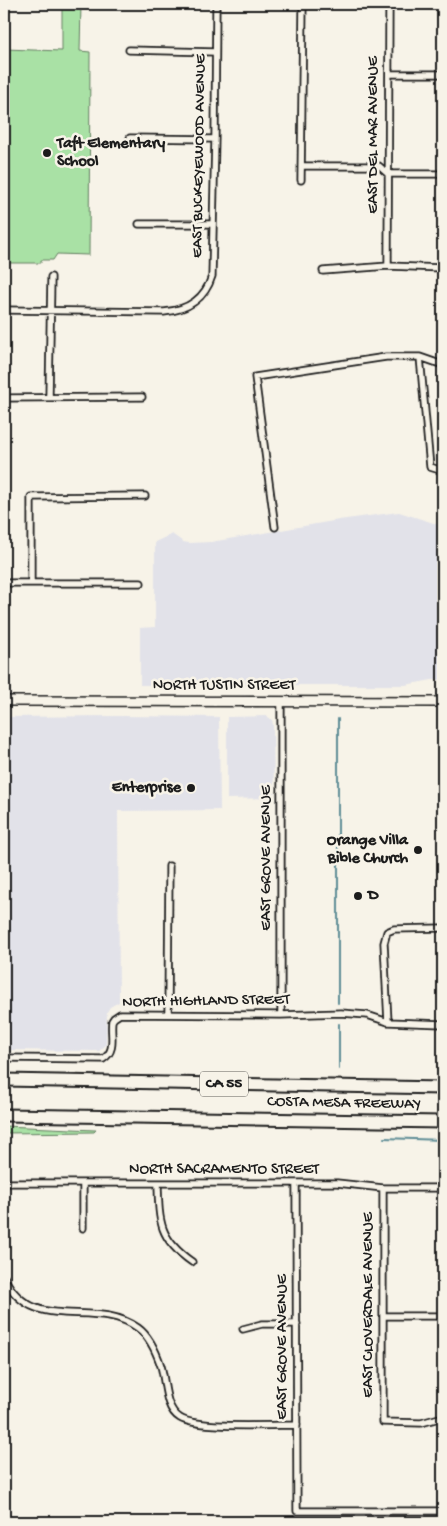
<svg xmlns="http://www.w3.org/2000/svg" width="447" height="1526" viewBox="0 0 447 1526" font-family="'Gochi Hand',sans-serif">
	<rect width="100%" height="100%" fill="#f7f3e8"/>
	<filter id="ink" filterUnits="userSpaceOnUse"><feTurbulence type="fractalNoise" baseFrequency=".02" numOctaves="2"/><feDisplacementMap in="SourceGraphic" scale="10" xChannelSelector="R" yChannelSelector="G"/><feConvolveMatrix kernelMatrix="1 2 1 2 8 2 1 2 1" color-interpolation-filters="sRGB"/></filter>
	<g filter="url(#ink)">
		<path fill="#e2e2e9" d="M399,512L443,526V680H432L405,685H140V628L155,627V542L172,534L183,542L189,543L211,542L339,520Z
			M118,716L219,717L220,810L118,811L119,1002L110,1007L107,1012L106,1045L99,1051L4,1050V717Z
			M267,716L272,720L273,725L274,798L227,799V717Z"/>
		<path fill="#a9e1a5" stroke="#627e60" d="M62,4H81L80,51L90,52L89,255L57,254L53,260H41V263H4V49L62,51Z
			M4,1126L95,1130H96L94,1132L4,1133Z"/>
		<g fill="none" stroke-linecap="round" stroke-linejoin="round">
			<path stroke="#5e8d96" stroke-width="2" d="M338,719V1003
				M339,1024V1069
				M384,1138L443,1140"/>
			<g stroke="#1c1c1c" stroke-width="9">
				<path id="minor" d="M129,50L215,52
					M389,74H443
					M130,138L215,139
					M302,166H379L388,174H443
					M301,180L303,4
					M139,224H213
					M388,266L389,4
					M323,271L388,266L443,268
					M4,310L164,312C187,310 205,299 212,276L215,139L216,4
					M420,357L430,467L443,471
					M49,397L51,277
					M4,398L142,397
					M275,527L255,377L386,357H420L443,365
					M4,583H141
					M31,583V497L145,496
					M281,701V1015
					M168,1014L169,866
					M388,1022L384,943L387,932L394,929L443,928
					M4,1058L103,1059C117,1051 110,1034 112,1021L114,1018L120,1014L281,1015L341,1013L367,1015L388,1022L443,1024
					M4,1183H337L383,1188H443
					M296,1183L297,1511H443
					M158,1184C159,1222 159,1239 192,1262
					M383,1188V1422L421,1423L443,1417
					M83,1228V1183
					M4,1277C33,1337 94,1296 138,1328C149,1336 157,1354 161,1366C166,1383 164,1408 180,1418C197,1429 273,1425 297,1425
					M383,1316H443
					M243,1329L262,1324H297"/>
			</g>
			<g stroke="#1c1c1c" stroke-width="12">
				<path id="primary" d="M4,701L443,702"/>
			</g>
			<g stroke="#1c1c1c" stroke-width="15">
				<path id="motorway" d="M4,1080L443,1088
					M4,1115L443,1122"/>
			</g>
			<use href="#minor" stroke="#f7f3e8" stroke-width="5.5"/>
			<use href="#primary" stroke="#f7f3e8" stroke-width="9"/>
			<use href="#motorway" stroke="#f7f3e8" stroke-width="11"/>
		</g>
	</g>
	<g fill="#1c1c1c" stroke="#f7f3e8" stroke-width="2">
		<circle cx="47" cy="153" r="5"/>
		<circle cx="191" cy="788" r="5"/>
		<circle cx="418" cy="850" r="5"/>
		<circle cx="358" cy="896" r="5"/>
	</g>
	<g text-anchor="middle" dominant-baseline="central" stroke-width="5" stroke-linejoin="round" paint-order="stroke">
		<rect fill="#f7f3e8" stroke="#5e5c59" stroke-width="1" x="200" y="1071.5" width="48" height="25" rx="4"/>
		<g font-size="15" font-weight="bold" fill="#1c1c1c">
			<text x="224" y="1084">CA 55</text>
		</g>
		<g font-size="16" fill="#1c1c1c" stroke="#f7f3e8">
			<text transform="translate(374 135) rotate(-90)">EAST DEL MAR AVENUE</text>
			<text transform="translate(200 156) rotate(-89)">EAST BUCKEYEWOOD AVENUE</text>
			<text x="224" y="686">NORTH TUSTIN STREET</text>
			<text transform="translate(267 858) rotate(-90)">EAST GROVE AVENUE</text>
			<text transform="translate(206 1002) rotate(-1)">NORTH HIGHLAND STREET</text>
			<text transform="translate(344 1104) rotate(1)">COSTA MESA FREEWAY</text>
			<text x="224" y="1170">NORTH SACRAMENTO STREET</text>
			<text transform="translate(369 1305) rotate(-90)">EAST CLOVERDALE AVENUE</text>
			<text transform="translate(283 1347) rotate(-90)">EAST GROVE AVENUE</text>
		</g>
		<g font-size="16" font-weight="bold" fill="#1c1c1c" stroke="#f7f3e8" text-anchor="start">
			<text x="57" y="144">Taft Elementary<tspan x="57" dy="18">School</tspan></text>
			<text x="181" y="788" text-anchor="end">Enterprise</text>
			<text x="408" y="841" text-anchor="end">Orange Villa<tspan x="408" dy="18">Bible Church</tspan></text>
			<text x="368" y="896">D</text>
		</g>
	</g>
	<rect width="447" height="1526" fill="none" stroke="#f7f3e8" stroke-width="20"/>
	<rect x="10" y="10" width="427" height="1506" fill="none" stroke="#1c1c1c" stroke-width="2" filter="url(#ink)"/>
</svg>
